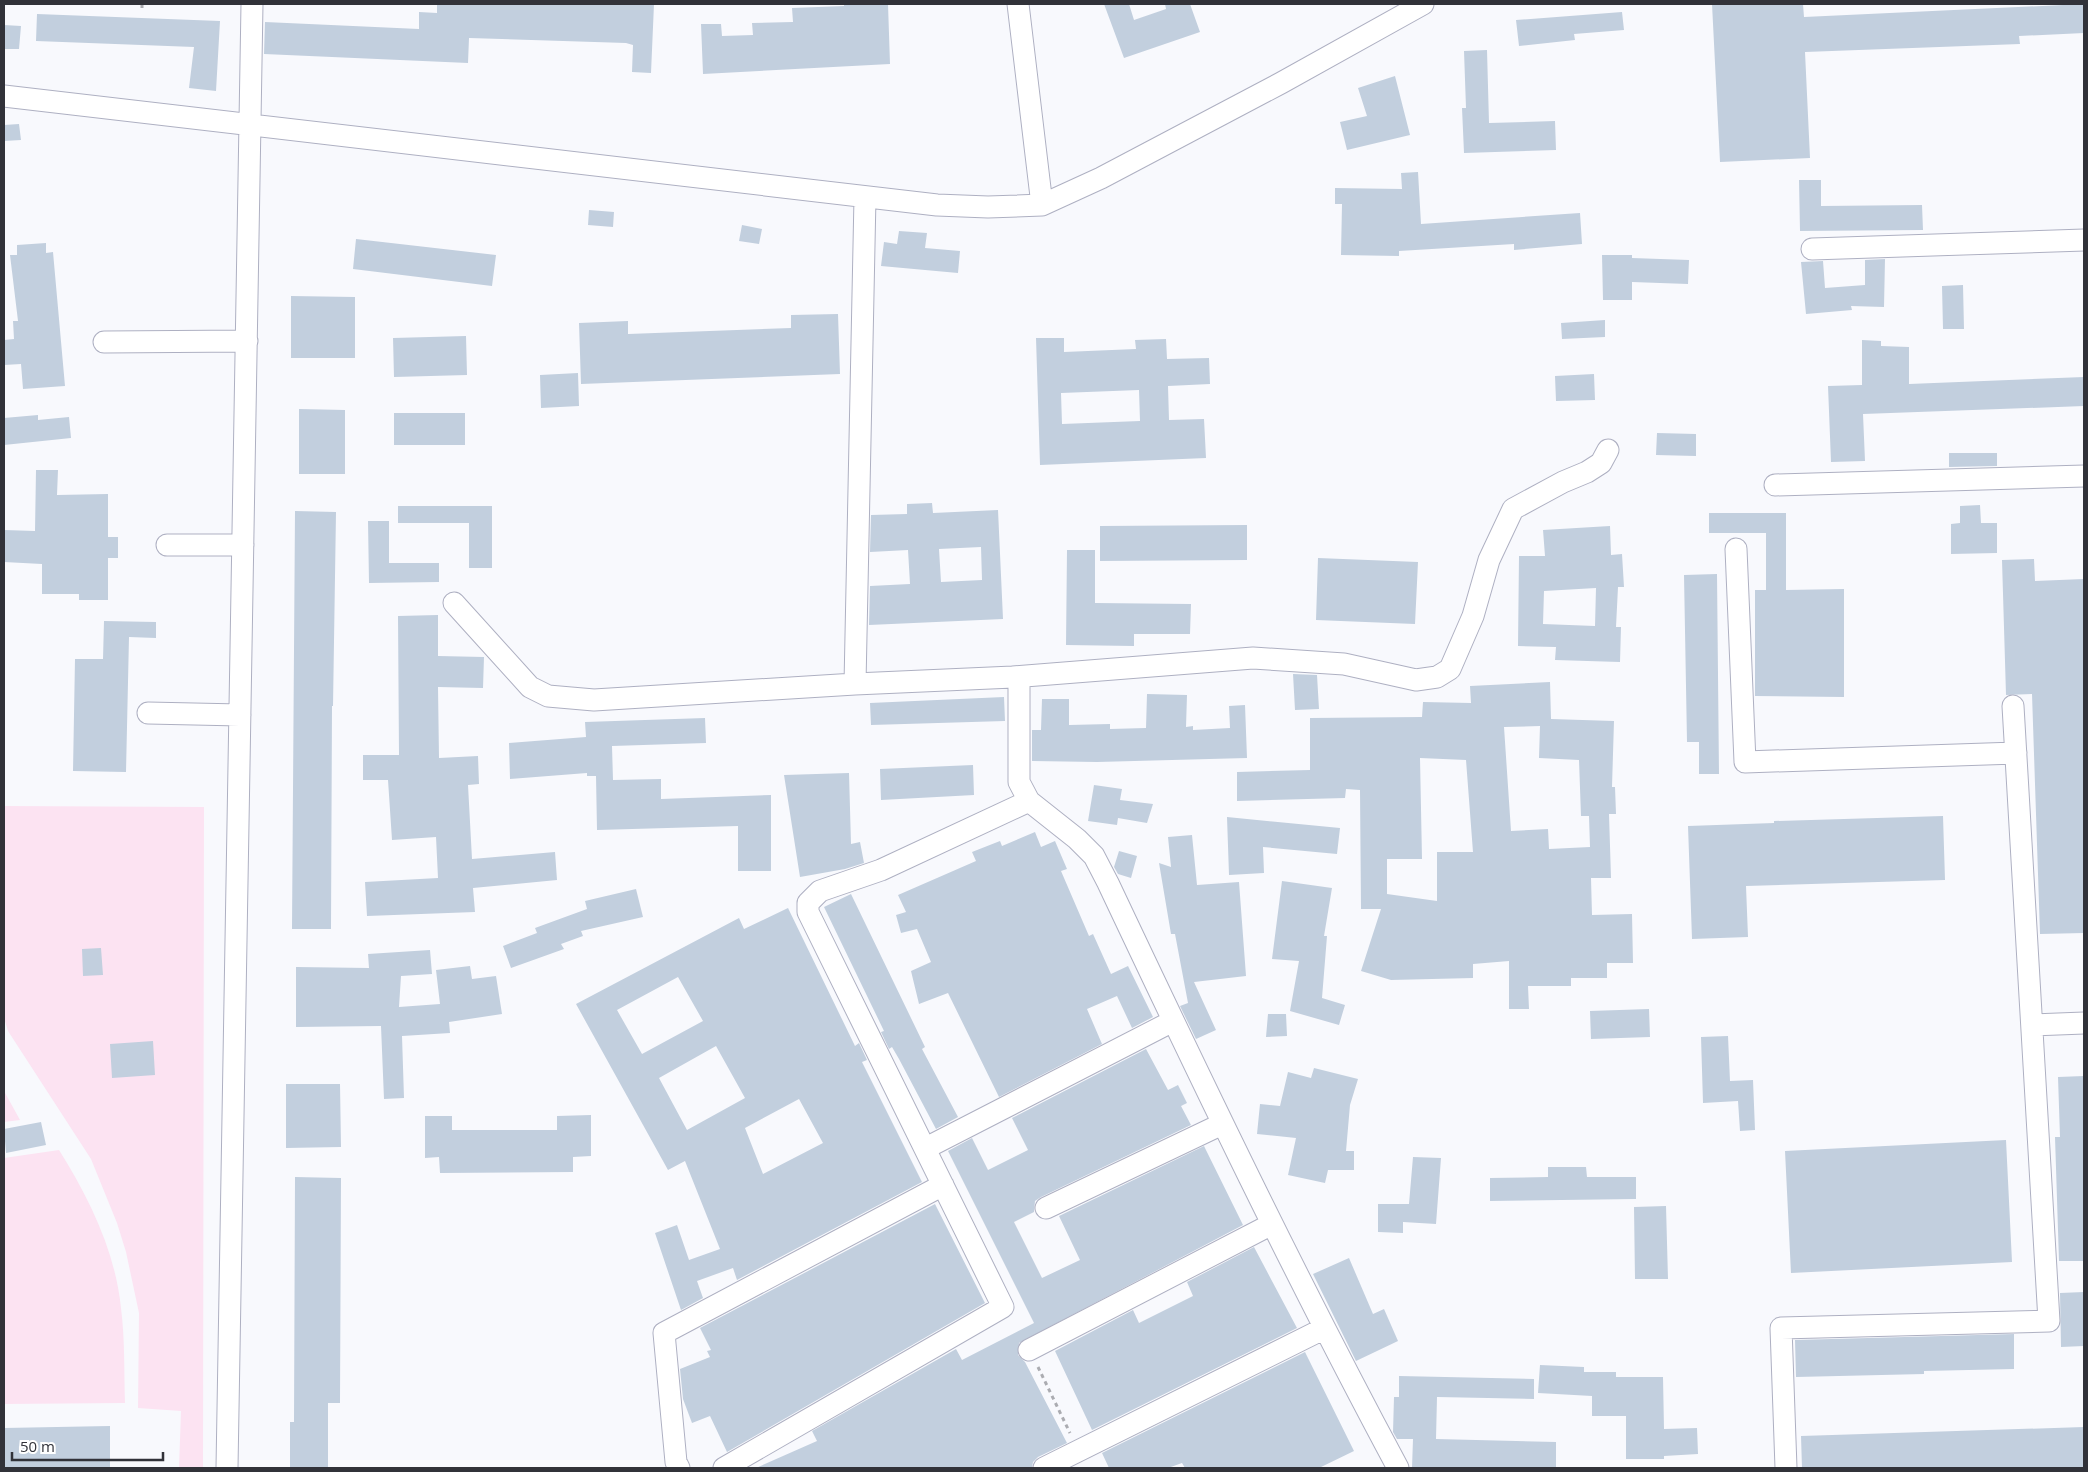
<svg xmlns="http://www.w3.org/2000/svg" width="2088" height="1472" viewBox="0 0 2088 1472" font-family="'Open Sans',sans-serif">
	<rect width="100%" height="100%" fill="#f8f9fd"/>
	<path fill="#fce3f2" d="M4,806L204,807L203,1468H179L181,1411L138,1408L139,1313L126,1252L117,1223L91,1159L8,1031L4,1018Z
		M4,1091L20,1120L4,1122Z
		M59,1150C89,1198 115,1250 121,1308C125,1339 124,1371 125,1403L4,1404V1158Z"/>
	<path fill="#c2cfde" fill-rule="evenodd" d="M437,4H654L651,73L632,72L633,45L626,43L469,38L468,63L264,54L265,22L419,29V12L437,13Z
		M844,4H888L890,64L703,74L701,24H721L722,36L753,35L752,23L793,22L792,8L844,6Z
		M1104,4H1129L1134,20L1166,9L1165,4H1190L1200,32L1124,58Z
		M1712,4H1803L1804,17L2084,4V33L2019,36L2020,44L1805,52L1810,158L1720,162Z
		M1622,12L1624,30L1574,34L1575,40L1519,46L1516,20Z
		M37,14L220,21L216,91L189,88L194,47L36,41Z
		M4,25L21,26L19,49H4Z
		M1487,50L1489,123L1555,121L1556,150L1464,153L1462,108H1466L1464,51Z
		M1395,76L1410,135L1347,150L1340,122L1367,116L1358,88Z
		M19,124L21,140L4,141V125Z
		M1418,172L1421,224L1580,213L1582,244L1514,250V244L1399,251V256L1341,255L1342,204H1335V188L1402,189L1401,173Z
		M1799,180H1821V206L1922,205L1923,230L1800,231Z
		M589,210L614,212L613,227L588,225Z
		M742,225L762,229L759,244L739,241Z
		M899,231L927,233L925,248L960,251L958,273L881,266L884,242L897,244Z
		M356,239L496,255L492,286L353,269Z
		M46,243V253L53,252L65,386L23,389L21,364L4,365V340L14,339L13,321H18L10,255H17V245Z
		M1602,255H1632V258L1689,260L1688,284L1632,282V300H1603Z
		M1885,259L1884,307L1851,306L1852,310L1806,314L1801,262L1823,261L1825,288L1865,285V260Z
		M1963,285L1964,329H1943L1942,286Z
		M291,296L355,297V358H291Z
		M838,314L840,374L581,384L579,323L628,321V334L791,328V315Z
		M1605,320V337L1562,339L1561,323Z
		M466,336L467,375L394,377L393,338Z
		M1036,338H1064V352L1136,349L1135,340L1166,339L1167,359L1209,358L1210,384L1168,386L1169,420L1204,419L1206,458L1040,465ZM1139,390L1140,421L1062,424L1061,393Z
		M1862,340L1881,341V346L1909,347V384L2084,377V406L1863,414L1865,461L1831,462L1828,386L1862,385Z
		M578,373L579,406L541,408L540,375Z
		M1594,374L1595,400L1556,401L1555,376Z
		M299,409L345,410V474H299Z
		M394,413H465V445H394Z
		M38,415V420L69,417L71,438L4,445V418Z
		M1657,433L1696,434V456L1656,455Z
		M1949,453H1997V466L1949,467Z
		M36,470H58L57,495L108,494V537H118V558H108V600H79V594H42V564L4,562V530L35,531Z
		M932,503L933,513L998,510L1003,619L869,625L870,586L910,584L908,550L870,552L871,515L907,514V504ZM981,547L982,580L941,582L939,549Z
		M1980,505L1981,523H1997V553L1951,554V524L1960,523V506Z
		M398,506H492V568H469V523H398Z
		M295,511L336,512L333,706H332L331,929H292Z
		M1709,513H1786V590L1844,589V697L1755,696V590H1766V533H1709Z
		M368,521H389V563H439V582L369,583Z
		M1247,525V560L1100,561V526Z
		M1610,526L1611,555L1622,554L1624,587H1618L1616,627H1621L1620,662L1555,660L1556,647L1518,646L1519,556H1545L1543,530ZM1596,588L1595,626L1543,624L1544,591Z
		M1067,550H1095V603L1191,604L1190,634H1134V646L1066,645Z
		M1318,558L1418,562L1415,624L1316,620Z
		M2034,559L2035,581L2084,579V933L2040,934L2032,694L2006,695L2002,560Z
		M1717,574L1719,774H1699V742H1687L1684,575Z
		M438,615V656L484,657L483,688L438,687L439,758L478,756L479,784L468,785L472,859L555,852L557,880L473,888L475,912L367,916L365,882L438,878L436,837L392,840L388,780H363V755H399L398,616Z
		M104,621L156,622V638L129,637L126,772L73,771L75,659H103Z
		M1293,674L1317,675L1319,709L1295,710Z
		M1550,682L1551,719L1614,721L1612,787H1615L1616,814H1609L1611,878H1591L1592,915L1632,914L1633,963H1607V978H1571V986H1528L1529,1009H1509V961L1473,964V978L1391,980L1361,971L1381,909H1361L1360,790L1346,789L1345,798L1237,801V772L1310,770V718L1422,717L1423,702L1471,703L1470,686ZM1540,726L1539,758L1579,760L1581,816H1589L1590,847L1549,849L1548,829L1511,831L1504,727ZM1420,758L1466,760L1473,852H1437V901L1387,894V859H1422Z
		M1147,694L1187,695L1186,727L1193,726V730L1230,728L1229,706L1245,705L1247,758L1097,762L1032,761V730H1041L1042,699H1069V725L1110,724V729L1146,728Z
		M1004,697L1005,721L871,725L870,703Z
		M705,718L706,743L612,746L613,780L661,779V799L771,795V871H738V826L597,830L596,776H587V773L510,779L509,743L586,737L585,722Z
		M973,765L974,795L881,800L880,769Z
		M849,773L851,844L860,842L864,863L845,869L800,877L784,775Z
		M1094,785L1122,789L1120,800L1153,804L1147,823L1118,818L1117,825L1088,821Z
		M1943,816L1945,880L1746,886L1748,937L1692,939L1688,826L1774,823V821Z
		M1227,817L1340,828L1337,854L1263,847L1264,873L1229,875Z
		M1035,832L1041,847L1055,841L1067,869L1061,871L1089,936L1093,934L1111,974L1128,966L1153,1017L1132,1028L1117,996L1087,1009L1102,1044L999,1097L948,993L919,1004L911,971L931,962L917,929L901,933L896,915L906,912L898,895L976,861L972,852L1000,841L1002,846Z
		M1192,835L1197,885L1239,882L1246,976L1194,982L1216,1030L1196,1039L1180,1006L1188,1003L1175,934H1171L1159,863L1171,867L1168,837Z
		M1119,851L1137,856L1131,878L1118,874L1114,867Z
		M1282,881L1332,888L1324,936H1327L1322,998L1345,1005L1339,1025L1290,1011L1299,961L1272,959Z
		M636,889L643,917L581,931L583,936L561,944L564,949L511,968L503,946L537,933L535,928L587,909L585,901Z
		M851,894L925,1047L922,1049L958,1117L936,1129L899,1059L892,1047L889,1049L881,1032L884,1031L824,907Z
		M788,908L855,1046L859,1043L867,1060L862,1062L922,1182L737,1280L733,1268L697,1281L703,1298L681,1310L655,1233L677,1225L689,1260L720,1249L685,1161L668,1170L576,1004L739,918L744,929ZM678,977L703,1021L642,1054L617,1010ZM716,1046L745,1098L687,1130L659,1078ZM799,1099L823,1143L763,1174L745,1128Z
		M101,948L103,975L83,976L82,949Z
		M430,950L432,974L401,976L399,1007L440,1004L436,970L470,966L472,979L496,976L502,1014L449,1022L450,1033L402,1036L404,1098L384,1099L381,1026L296,1027V967L369,968L368,954Z
		M1649,1009L1650,1037L1591,1039L1590,1011Z
		M1268,1014H1286L1287,1036L1266,1037Z
		M1728,1036L1730,1081L1753,1080L1755,1130L1740,1131L1738,1101L1703,1103L1701,1037Z
		M153,1041L155,1075L112,1078L110,1044Z
		M1146,1049L1168,1090L1178,1085L1187,1103L1181,1106L1191,1125L1041,1197L1035,1201L1034,1212L1014,1222L1042,1278L1080,1260L1059,1216L1204,1146L1243,1225L1019,1343L1018,1355L1025,1362L1067,1443L1038,1457L1033,1462L1032,1468H756L817,1441L812,1431L956,1349L962,1360L1034,1323L948,1151L972,1138L988,1170L1028,1150L1012,1118Z
		M1314,1068L1358,1079L1350,1105L1346,1151H1354V1170H1328L1325,1183L1288,1175L1296,1138L1257,1134L1260,1104L1280,1106L1288,1072L1311,1078Z
		M2084,1076V1261H2059L2055,1137H2060L2058,1077Z
		M286,1084H340L341,1147L286,1148Z
		M591,1115V1156L573,1157V1172L440,1173L439,1157L425,1158V1116H452V1130H557V1116Z
		M41,1122L46,1145L6,1153L4,1129Z
		M2006,1140L2012,1262L1791,1273L1785,1151Z
		M1413,1157L1441,1158L1436,1224L1403,1222V1233L1378,1232V1204H1409Z
		M1548,1167H1586L1587,1177H1636V1199L1490,1201V1178L1548,1177Z
		M295,1177L341,1178L340,1403H328V1468H290V1422H294Z
		M935,1204L985,1303L727,1452L710,1416L692,1423L683,1399L680,1369L710,1357L707,1351L711,1350L700,1328Z
		M1666,1206L1668,1279H1635L1634,1207Z
		M1254,1247L1297,1328L1092,1430L1055,1351L1133,1310L1139,1323L1193,1296L1187,1282Z
		M1349,1258L1373,1314L1384,1309L1398,1341L1356,1361L1313,1274Z
		M2084,1292V1346L2061,1347L2060,1293Z
		M2014,1334V1369L1924,1371V1374L1796,1377L1795,1340Z
		M1305,1352L1354,1451L1319,1468H1185L1182,1463L1168,1468H1109L1102,1453Z
		M1540,1365L1584,1367V1372H1616V1377H1663L1664,1429L1697,1428L1698,1454L1664,1456V1459H1626V1416H1592V1396L1538,1393Z
		M1399,1376L1534,1379V1399L1437,1397L1436,1439L1556,1442V1468H1412L1413,1439H1397L1393,1432L1394,1397H1399Z
		M110,1426V1468H4V1428Z
		M2084,1427V1468H1802L1801,1436Z"/>
	<g fill="none" stroke-linecap="round" stroke-linejoin="round">
		<g stroke="#aeb0c2" stroke-width="23">
			<path id="minor" d="M1018,4L1042,205
				M4,96L937,205L988,207L1042,205L1101,178L1281,83L1423,4
				M865,197L855,684L1013,677L1019,684V782L1029,801L1077,839L1094,856L1108,883C1201,1080 1295,1276 1398,1468
				M1812,249L2084,240
				M104,342L247,341
				M1775,485L2084,476
				M167,545H243
				M1736,549L1745,762L2016,753
				M454,603L530,687L548,696L594,700L855,684
				M1013,677L1253,658L1344,664L1416,680L1437,677L1450,669L1473,616L1489,560L1513,509L1563,482L1587,472L1601,463L1608,450
				M148,713L240,715
				M2032,1025L2084,1023
				M926,1148L1173,1021
				M1046,1208L1222,1124
				M1029,1350L1272,1224
				M227,1468L252,4
				M679,1468L676,1462L664,1333L943,1185
				M724,1468L1003,1307L808,912V903L820,891L881,870L1029,801
				M1044,1468L1323,1329
				M1786,1468L1781,1328L2049,1321L2013,706"/>
		</g>
		<path stroke="#abacb1" stroke-width="3" stroke-dasharray="4 4" stroke-linecap="butt" d="M142,4V8
			M1038,1367L1070,1433"/>
		<use href="#minor" stroke="#fff" stroke-width="21"/>
	</g>
	<rect width="2088" height="1472" fill="none" stroke="#313239" stroke-width="10"/>
	<path d="M12 1452v8h151v-8" fill="none" stroke="#313239" stroke-width="2.5"/>
	<text x="20" y="1452" font-size="15" fill="#313239" stroke="#ffffff" stroke-width="4" paint-order="stroke">50 m</text>
</svg>
